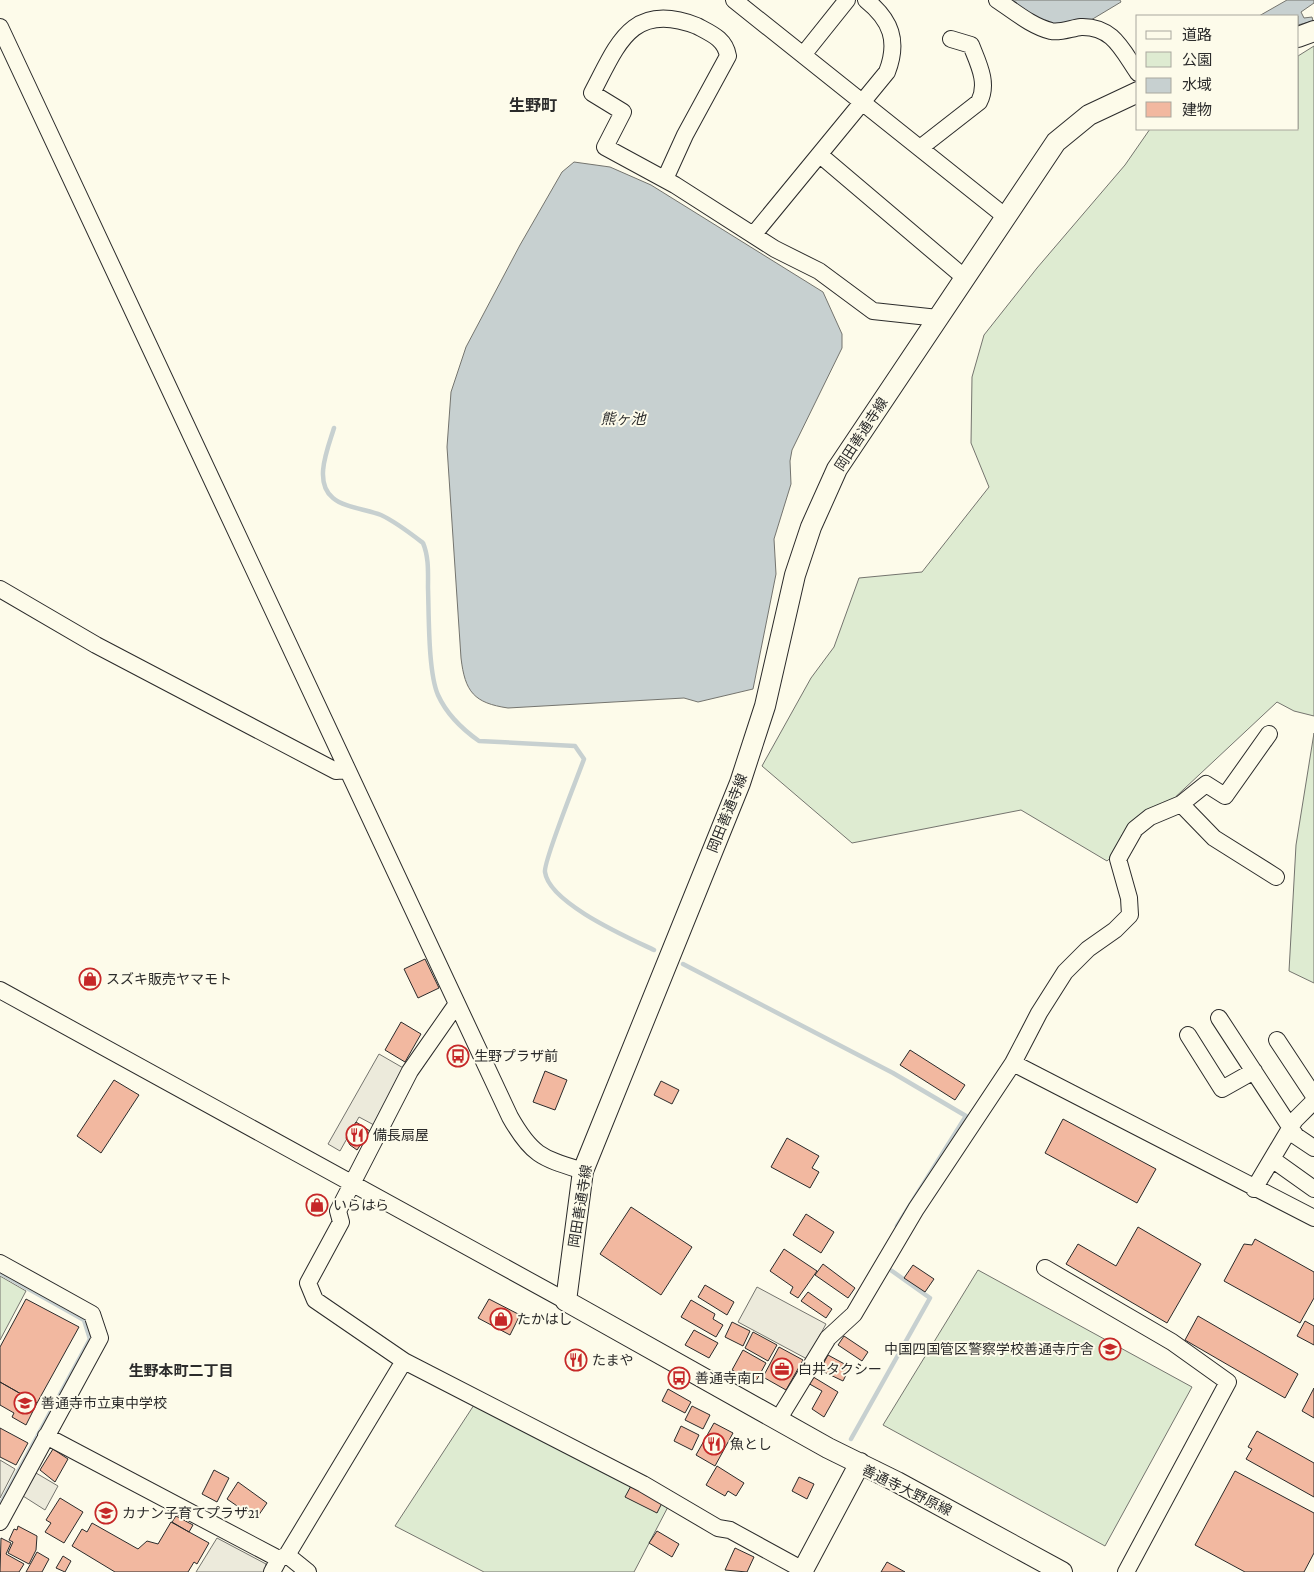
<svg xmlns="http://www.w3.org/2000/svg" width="1314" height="1572" viewBox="0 0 1314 1572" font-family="'Crimson Pro','Noto Sans JP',serif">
	<rect width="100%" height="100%" fill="#fdfbea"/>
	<path fill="#deebd1" stroke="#74746e" d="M1314,46V716L1294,711L1277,702L1107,861L1021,810L852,843L762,766L811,678L834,647L859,578L922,572L989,487L971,443L972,377L984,335L1037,268L1125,165L1150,129H1298V56Z
		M1314,733V983L1289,971L1296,845Z
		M978,1270L1192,1387L1105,1546L883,1425Z
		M0,1276L26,1291L0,1340Z
		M474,1405L670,1503L634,1572H484L395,1526Z"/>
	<path fill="#eceadb" stroke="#74746e" d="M379,1054L405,1069L374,1125L359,1117L340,1151L328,1144Z
		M757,1287L826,1324L807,1359L738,1322Z
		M0,1460L15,1469L0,1498Z
		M36,1473L58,1486L45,1510L23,1496Z
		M217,1538L266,1564L265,1572H196Z"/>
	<path fill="#c7d0d0" stroke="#74746e" d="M1007,0H1120L1121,2L1091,20L1050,26Z
		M1287,0H1314V3L1301,12L1304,18L1312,17L1313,21L1298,25V16H1259Z
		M574,162L610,167L651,185L823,292L842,334V348L792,450L790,461L791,484L774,539L776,574L753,689L698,702L684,698L508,708C474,703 465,692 461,658L447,447L451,392L466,347L520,245L562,172Z"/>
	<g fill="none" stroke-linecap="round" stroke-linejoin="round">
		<path stroke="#c7d0d0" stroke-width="4.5" d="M334,428C328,448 313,482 333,498C345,508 366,509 381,515C396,522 410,533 423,543C429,557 428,573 428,588C429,615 428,672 438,695C447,715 462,729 479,741L575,746L584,759C578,776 543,862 545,872C549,903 627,937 654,950
			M683,964L893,1073L966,1116L897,1226
			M0,1273L84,1320L90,1339L0,1505
			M851,1439L930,1298L892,1271"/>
	</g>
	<path fill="#f2b8a0" stroke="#2b2b2b" d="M425,959L439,988L418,998L404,969Z
		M401,1022L421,1034L405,1062L385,1050Z
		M910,1050L965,1085L955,1100L900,1065Z
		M545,1071L567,1080L555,1110L533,1102Z
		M114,1080L139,1095L101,1153L77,1136Z
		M661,1081L679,1090L672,1104L654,1095Z
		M1063,1119L1156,1169L1137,1203L1045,1153Z
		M356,1122L370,1131L357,1150L350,1145L346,1138Z
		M787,1138L819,1156L812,1168L819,1172L810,1188L771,1167Z
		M631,1207L692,1247L661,1295L600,1254Z
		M806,1214L834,1232L821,1253L793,1235Z
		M1138,1227L1201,1264L1167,1323L1066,1264L1078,1244L1116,1266Z
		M1255,1239L1314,1272V1298L1300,1323L1224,1281L1244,1244L1252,1245Z
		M784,1249L817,1271L798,1298L790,1293L793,1287L770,1271Z
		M823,1264L855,1288L848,1298L815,1275Z
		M913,1265L934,1279L925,1292L904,1278Z
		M705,1285L734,1302L727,1315L698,1297Z
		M808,1292L832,1309L826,1318L801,1301Z
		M26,1299L79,1327L37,1403L0,1382V1347Z
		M489,1299L520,1315L510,1335L478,1318Z
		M691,1300L715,1314L713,1319L723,1325L716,1337L681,1317Z
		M1198,1316L1298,1374L1285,1398L1185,1340Z
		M1305,1321L1314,1326V1345L1297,1336Z
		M732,1322L750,1331L743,1346L725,1337Z
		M694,1330L718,1343L709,1358L685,1345Z
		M753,1332L777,1345L768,1361L745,1348Z
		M844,1336L868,1352L862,1361L838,1345Z
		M779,1347L803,1360L786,1390L763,1377Z
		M743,1350L766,1363L755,1383L732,1370Z
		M828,1355L850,1367L843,1381L820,1370Z
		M810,1375L838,1392L824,1417L812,1409L822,1391L806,1382Z
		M0,1382L37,1403L26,1425L12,1417L14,1413L0,1405Z
		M1314,1388V1418L1302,1411Z
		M668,1389L691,1402L685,1413L662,1401Z
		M692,1406L710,1415L703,1429L685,1420Z
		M714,1423L733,1433L715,1466L696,1455Z
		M681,1426L699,1435L692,1450L674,1441Z
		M0,1428L28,1443L16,1465L0,1457Z
		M1257,1431L1314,1463V1497L1246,1459L1252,1449L1248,1447Z
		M53,1449L68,1459L55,1482L40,1470Z
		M717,1466L744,1483L736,1496L728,1491L725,1496L706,1485Z
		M214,1470L229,1478L217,1502L202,1494Z
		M1235,1471L1314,1513V1553L1304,1572H1245L1195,1545Z
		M799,1477L814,1484L807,1499L792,1491Z
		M238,1482L267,1503L256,1519L227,1499Z
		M632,1484L664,1499L657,1513L625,1497Z
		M60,1498L83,1512L64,1543L45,1532L51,1523L46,1520Z
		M176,1516L193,1525L189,1532L172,1522Z
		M171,1522L209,1543L197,1564L194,1562L188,1572H115L72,1546L82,1529L87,1532L92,1523L138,1549L147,1541L158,1544Z
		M18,1526L37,1536L36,1550L29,1564L8,1553L13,1542L9,1540L14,1529L17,1530Z
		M657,1531L679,1544L672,1557L649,1543Z
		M1,1538L11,1543L6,1554L24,1564L19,1572H0Z
		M735,1548L754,1557L747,1572L725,1570Z
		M37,1552L49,1559L42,1572H26Z
		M63,1556L71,1561L65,1572L56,1568Z
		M887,1562L905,1572H881Z"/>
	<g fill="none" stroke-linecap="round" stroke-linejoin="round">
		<g stroke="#2b2b2b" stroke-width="18">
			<path id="minor" d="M734,0L1006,217
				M997,0C1014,11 1031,26 1051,31C1060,33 1072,28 1081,27C1113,26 1122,50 1138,73
				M0,27L510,1117C532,1156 542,1158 583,1171
				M803,55L847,0
				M920,148L979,102C989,83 978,63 971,45L951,39
				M820,155L965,278
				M665,179L685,135L728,56C725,39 712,34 697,26C631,0 617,46 592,93L623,112L605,147L675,185L775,249L819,271L873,311L938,318
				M754,234L887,72C899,41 891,20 866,0
				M0,589L96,645L336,771L346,770
				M1181,804L1214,838L1276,877
				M0,990L566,1301
				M1219,1018L1296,1136L1314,1148
				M1188,1035L1222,1089L1254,1071
				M1277,1040L1314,1096
				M1013,1063L1314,1218
				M1272,1159L1314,1189
				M1254,1189L1295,1120L1314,1101
				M0,1263L92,1314L100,1338L0,1522
				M1045,1268L1172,1342L1228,1382L1126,1572
				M404,1361L643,1484L718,1528L730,1530L803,1570
				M778,1420L828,1338L854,1314L916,1209L1013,1063L1039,1013L1065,972L1088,949L1115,930L1130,915L1129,898L1118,859L1135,829L1150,817L1181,804L1206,784L1225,796L1269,734
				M46,1436L279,1559L272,1572
				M287,1555L308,1572
				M279,1559L287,1555L404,1361L315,1300L308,1283L341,1222L338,1211L410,1071L456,1005"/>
		</g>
		<g stroke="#2b2b2b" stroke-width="22">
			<path id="major" d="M1298,37L1314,31
				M802,1572L860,1463
				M1062,1572L897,1482L828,1448L566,1301L583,1171L740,783L765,706L795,575L811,527L837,469L1056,142L1089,115L1138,92"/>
		</g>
		<use href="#minor" stroke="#fdfbea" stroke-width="16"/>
		<use href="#major" stroke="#fdfbea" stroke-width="20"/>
	</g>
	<defs>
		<g id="shop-ring" transform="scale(1.125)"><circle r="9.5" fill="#fdfbea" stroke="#c62828" stroke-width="1.5"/><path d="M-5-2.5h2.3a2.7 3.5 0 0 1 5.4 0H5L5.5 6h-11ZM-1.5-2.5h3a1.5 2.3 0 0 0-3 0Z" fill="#c62828"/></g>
		<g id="bus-ring" transform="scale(1.125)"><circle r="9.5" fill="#fdfbea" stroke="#c62828" stroke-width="1.5"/><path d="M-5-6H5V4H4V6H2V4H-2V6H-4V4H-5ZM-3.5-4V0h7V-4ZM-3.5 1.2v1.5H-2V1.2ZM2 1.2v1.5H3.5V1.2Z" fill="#c62828"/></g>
		<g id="restaurant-ring" transform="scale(1.125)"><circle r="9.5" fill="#fdfbea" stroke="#c62828" stroke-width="1.5"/><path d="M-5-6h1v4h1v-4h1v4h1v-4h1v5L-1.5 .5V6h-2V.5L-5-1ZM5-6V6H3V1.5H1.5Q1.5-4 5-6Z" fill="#c62828"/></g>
		<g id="school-ring" transform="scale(1.125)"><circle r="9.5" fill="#fdfbea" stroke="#c62828" stroke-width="1.5"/><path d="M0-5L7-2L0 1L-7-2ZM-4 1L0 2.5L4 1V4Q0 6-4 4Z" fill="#c62828"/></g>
		<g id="office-ring" transform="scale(1.125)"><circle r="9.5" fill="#fdfbea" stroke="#c62828" stroke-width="1.5"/><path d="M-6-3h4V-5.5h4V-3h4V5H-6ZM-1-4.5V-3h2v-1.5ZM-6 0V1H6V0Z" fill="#c62828"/></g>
	</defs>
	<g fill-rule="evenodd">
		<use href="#shop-ring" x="90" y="979"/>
		<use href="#bus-ring" x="458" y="1056"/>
		<use href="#restaurant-ring" x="357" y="1135"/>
		<use href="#shop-ring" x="317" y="1205"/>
		<use href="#shop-ring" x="501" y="1319"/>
		<use href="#school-ring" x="1110" y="1349"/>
		<use href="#restaurant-ring" x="576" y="1360"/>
		<use href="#office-ring" x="782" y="1369"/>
		<use href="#bus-ring" x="679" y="1378"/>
		<use href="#school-ring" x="25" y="1403"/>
		<use href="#restaurant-ring" x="714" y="1444"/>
		<use href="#school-ring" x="106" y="1513"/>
	</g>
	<g text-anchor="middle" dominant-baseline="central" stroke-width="4" stroke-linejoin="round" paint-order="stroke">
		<g font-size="14" fill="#2b2b2b" stroke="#fdfbea">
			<text transform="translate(861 434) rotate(-57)">岡田善通寺線</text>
			<text transform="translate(727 813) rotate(-68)">岡田善通寺線</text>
			<text transform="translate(580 1206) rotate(-81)">岡田善通寺線</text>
			<text transform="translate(907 1490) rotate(26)">善通寺大野原線</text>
		</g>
		<g font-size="14" fill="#2b2b2b" stroke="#fdfbea" text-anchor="start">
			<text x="106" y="979">スズキ販売ヤマモト</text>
			<text x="474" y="1056">生野プラザ前</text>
			<text x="373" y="1135">備長扇屋</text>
			<text x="333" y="1205">いらはら</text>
			<text x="517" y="1319">たかはし</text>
			<text x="1094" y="1349" text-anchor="end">中国四国管区警察学校善通寺庁舎</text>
			<text x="592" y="1360">たまや</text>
			<text x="798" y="1369">白井タクシー</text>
			<text x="695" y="1378">善通寺南口</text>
			<text x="41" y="1403">善通寺市立東中学校</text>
			<text x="730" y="1444">魚とし</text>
			<text x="122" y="1513">カナン子育てプラザ21</text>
		</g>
		<g font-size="15" font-style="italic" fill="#2b2b2b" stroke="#fdfbea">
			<text x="623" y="419">熊ヶ池</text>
		</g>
		<g font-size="15" font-weight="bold" fill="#2b2b2b" stroke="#fdfbea">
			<text x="181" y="1371">生野本町二丁目</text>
		</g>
		<g font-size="16" font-weight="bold" fill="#2b2b2b" stroke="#fdfbea">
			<text x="533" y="105">生野町</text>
		</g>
	</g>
	<rect x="1136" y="15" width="162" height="115" fill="#fdfbea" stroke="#a9a89e"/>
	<rect x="1146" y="31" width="25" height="8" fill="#fdfbea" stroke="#a9a89e"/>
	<text x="1182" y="40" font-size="15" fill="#2b2b2b">道路</text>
	<rect x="1146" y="52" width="25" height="15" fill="#deebd1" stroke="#a9a89e"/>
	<text x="1182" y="65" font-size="15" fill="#2b2b2b">公園</text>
	<rect x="1146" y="78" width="25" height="15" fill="#c7d0d0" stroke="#a9a89e"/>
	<text x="1182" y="90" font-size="15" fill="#2b2b2b">水域</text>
	<rect x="1146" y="102" width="25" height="15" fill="#f2b8a0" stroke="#a9a89e"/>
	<text x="1182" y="115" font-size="15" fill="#2b2b2b">建物</text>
</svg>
